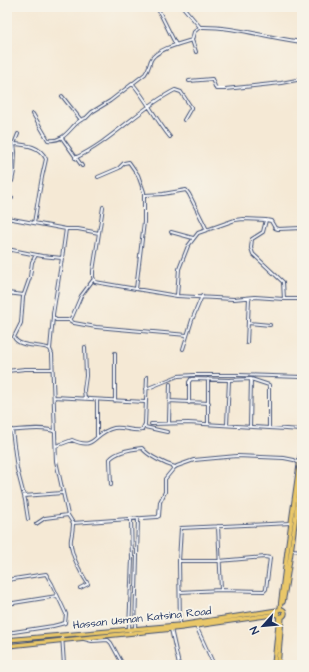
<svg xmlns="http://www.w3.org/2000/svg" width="309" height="672" viewBox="0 0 309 672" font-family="'Architects Daughter',sans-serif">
	<rect width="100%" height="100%" fill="#f7f3e8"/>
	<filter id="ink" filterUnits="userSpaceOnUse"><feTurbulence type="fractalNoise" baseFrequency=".025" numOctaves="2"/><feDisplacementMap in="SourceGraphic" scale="8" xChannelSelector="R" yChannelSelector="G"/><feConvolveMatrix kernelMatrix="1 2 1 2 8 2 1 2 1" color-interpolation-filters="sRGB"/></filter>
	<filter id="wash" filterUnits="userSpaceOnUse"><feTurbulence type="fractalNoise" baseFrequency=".012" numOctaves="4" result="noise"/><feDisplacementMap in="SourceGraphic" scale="16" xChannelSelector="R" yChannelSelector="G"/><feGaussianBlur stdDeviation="0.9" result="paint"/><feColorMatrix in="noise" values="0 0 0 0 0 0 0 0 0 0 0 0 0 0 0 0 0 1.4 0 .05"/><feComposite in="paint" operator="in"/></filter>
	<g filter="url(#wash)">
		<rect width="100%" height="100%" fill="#f5e9d5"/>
	</g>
	<g filter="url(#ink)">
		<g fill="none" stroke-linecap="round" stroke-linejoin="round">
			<g stroke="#3c4b70" stroke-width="4">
				<path id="street" d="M157,7L176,45
					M183,7L200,27
					M192,40L196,52
					M189,81L212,79L216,89H225L281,83L302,79
					M132,83C147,100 156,120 170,137
					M62,96L81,120
					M33,114L48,140C68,143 72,120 86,118L92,112L110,101L145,74C149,69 149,65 151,60C156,49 182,43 192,40L194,32L200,27C233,26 269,38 302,42
					M62,138L82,166
					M14,144C27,145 40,146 46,159L42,177L34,223
					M75,158C112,141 139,108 175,90L181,92L191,107V108L184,120
					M98,177L119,168L124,163L129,162L138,175L144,192V222L136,289
					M12,181L14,171L15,152L14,144L18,134
					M145,195L163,194L186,190L189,194L207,230
					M7,197L12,198
					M7,218L66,229
					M266,220L263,232L252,239L251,248L253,254L283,282L284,299
					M171,232L193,238
					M99,233L103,207
					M7,249L42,256L62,258L66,229H78L99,233L93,271V277L95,282L177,296L234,299L255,297L284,299H302
					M36,255L32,262L30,277L23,297L21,323L14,337C18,348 41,344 50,349
					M62,258L53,314V317L56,320H69L74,323L96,327L187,335
					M7,293L24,295
					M177,296L179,269L188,246L198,233L235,220L243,219L266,220L271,221L275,228L278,229L302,228
					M53,317L50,349L52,354L56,461L68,515L73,523L157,517L159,516L160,502L165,492V479L174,468L177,466L194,460L237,456L284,458L294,460L299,463
					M69,320L72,317L81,296L93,280
					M248,323L270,325
					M247,343L249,298
					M183,349L192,320L202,296
					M115,353V401
					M7,371L25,369H52
					M208,379V424
					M146,389L178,376L194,375H238L302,377
					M54,397L145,402
					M85,399L84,390L86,376L85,347
					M97,400V436
					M169,401L209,403
					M189,403V382L191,379L229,380
					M169,422L170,384
					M151,424L188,423L302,430
					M227,425L229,380L251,379L269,385V427
					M250,426L251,379
					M145,427L167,432
					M12,430L17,469L25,500L28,519
					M7,431C18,430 47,426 55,432
					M56,446L72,440C97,451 92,433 114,428C123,426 132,432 142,430L145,424L147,377
					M111,485L110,459C117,451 132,449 142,448C148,456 165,464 175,467
					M24,496L62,493
					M296,516L302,517
					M73,523C73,529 72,534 71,539C69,553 81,573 88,584L80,588
					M36,524L45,518L68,515
					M218,526L221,590
					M292,550L302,551
					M179,561H219L265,557L270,558L266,589L264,591L221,590L180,592
					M7,580L46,574L52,584L66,614L65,623L53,626L7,633
					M7,604L57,596
					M180,625L179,561L181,528L291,523
					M196,626L214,665
					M135,629L138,518
					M171,629L179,665
					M130,633L129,629L132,559L131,519
					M62,635L64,665
					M84,639L92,641L108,640L111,643L123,665"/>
			</g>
			<g stroke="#3c4b70" stroke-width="5.5">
				<path id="primary" d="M283,602C291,558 296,514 302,469
					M280,609L287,552L302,445
					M277 613a4 4 0 1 1 8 0a4 4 0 1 1-8 0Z
					M7,640L180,625L278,610
					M7,646L181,628L278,614
					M274,665L279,616
					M278,665L282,616"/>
			</g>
			<use href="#street" stroke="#fff" stroke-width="2"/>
			<use href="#primary" stroke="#e9c769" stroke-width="3.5"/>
		</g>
	</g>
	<g text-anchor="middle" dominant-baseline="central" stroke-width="4" stroke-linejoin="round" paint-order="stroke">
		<g font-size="11" fill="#1b2f5e" stroke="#f7f3e8">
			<text transform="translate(142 618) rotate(-6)">Hassan Usman Katsina Road</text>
		</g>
	</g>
	<rect width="309" height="672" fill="none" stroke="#f7f3e8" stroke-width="24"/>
	<g transform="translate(263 626) rotate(243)" stroke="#f7f3e8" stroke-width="3" paint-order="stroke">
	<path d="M0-3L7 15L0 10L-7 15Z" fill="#1b2f5e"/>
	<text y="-6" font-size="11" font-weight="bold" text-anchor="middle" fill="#1b2f5e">N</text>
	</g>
</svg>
